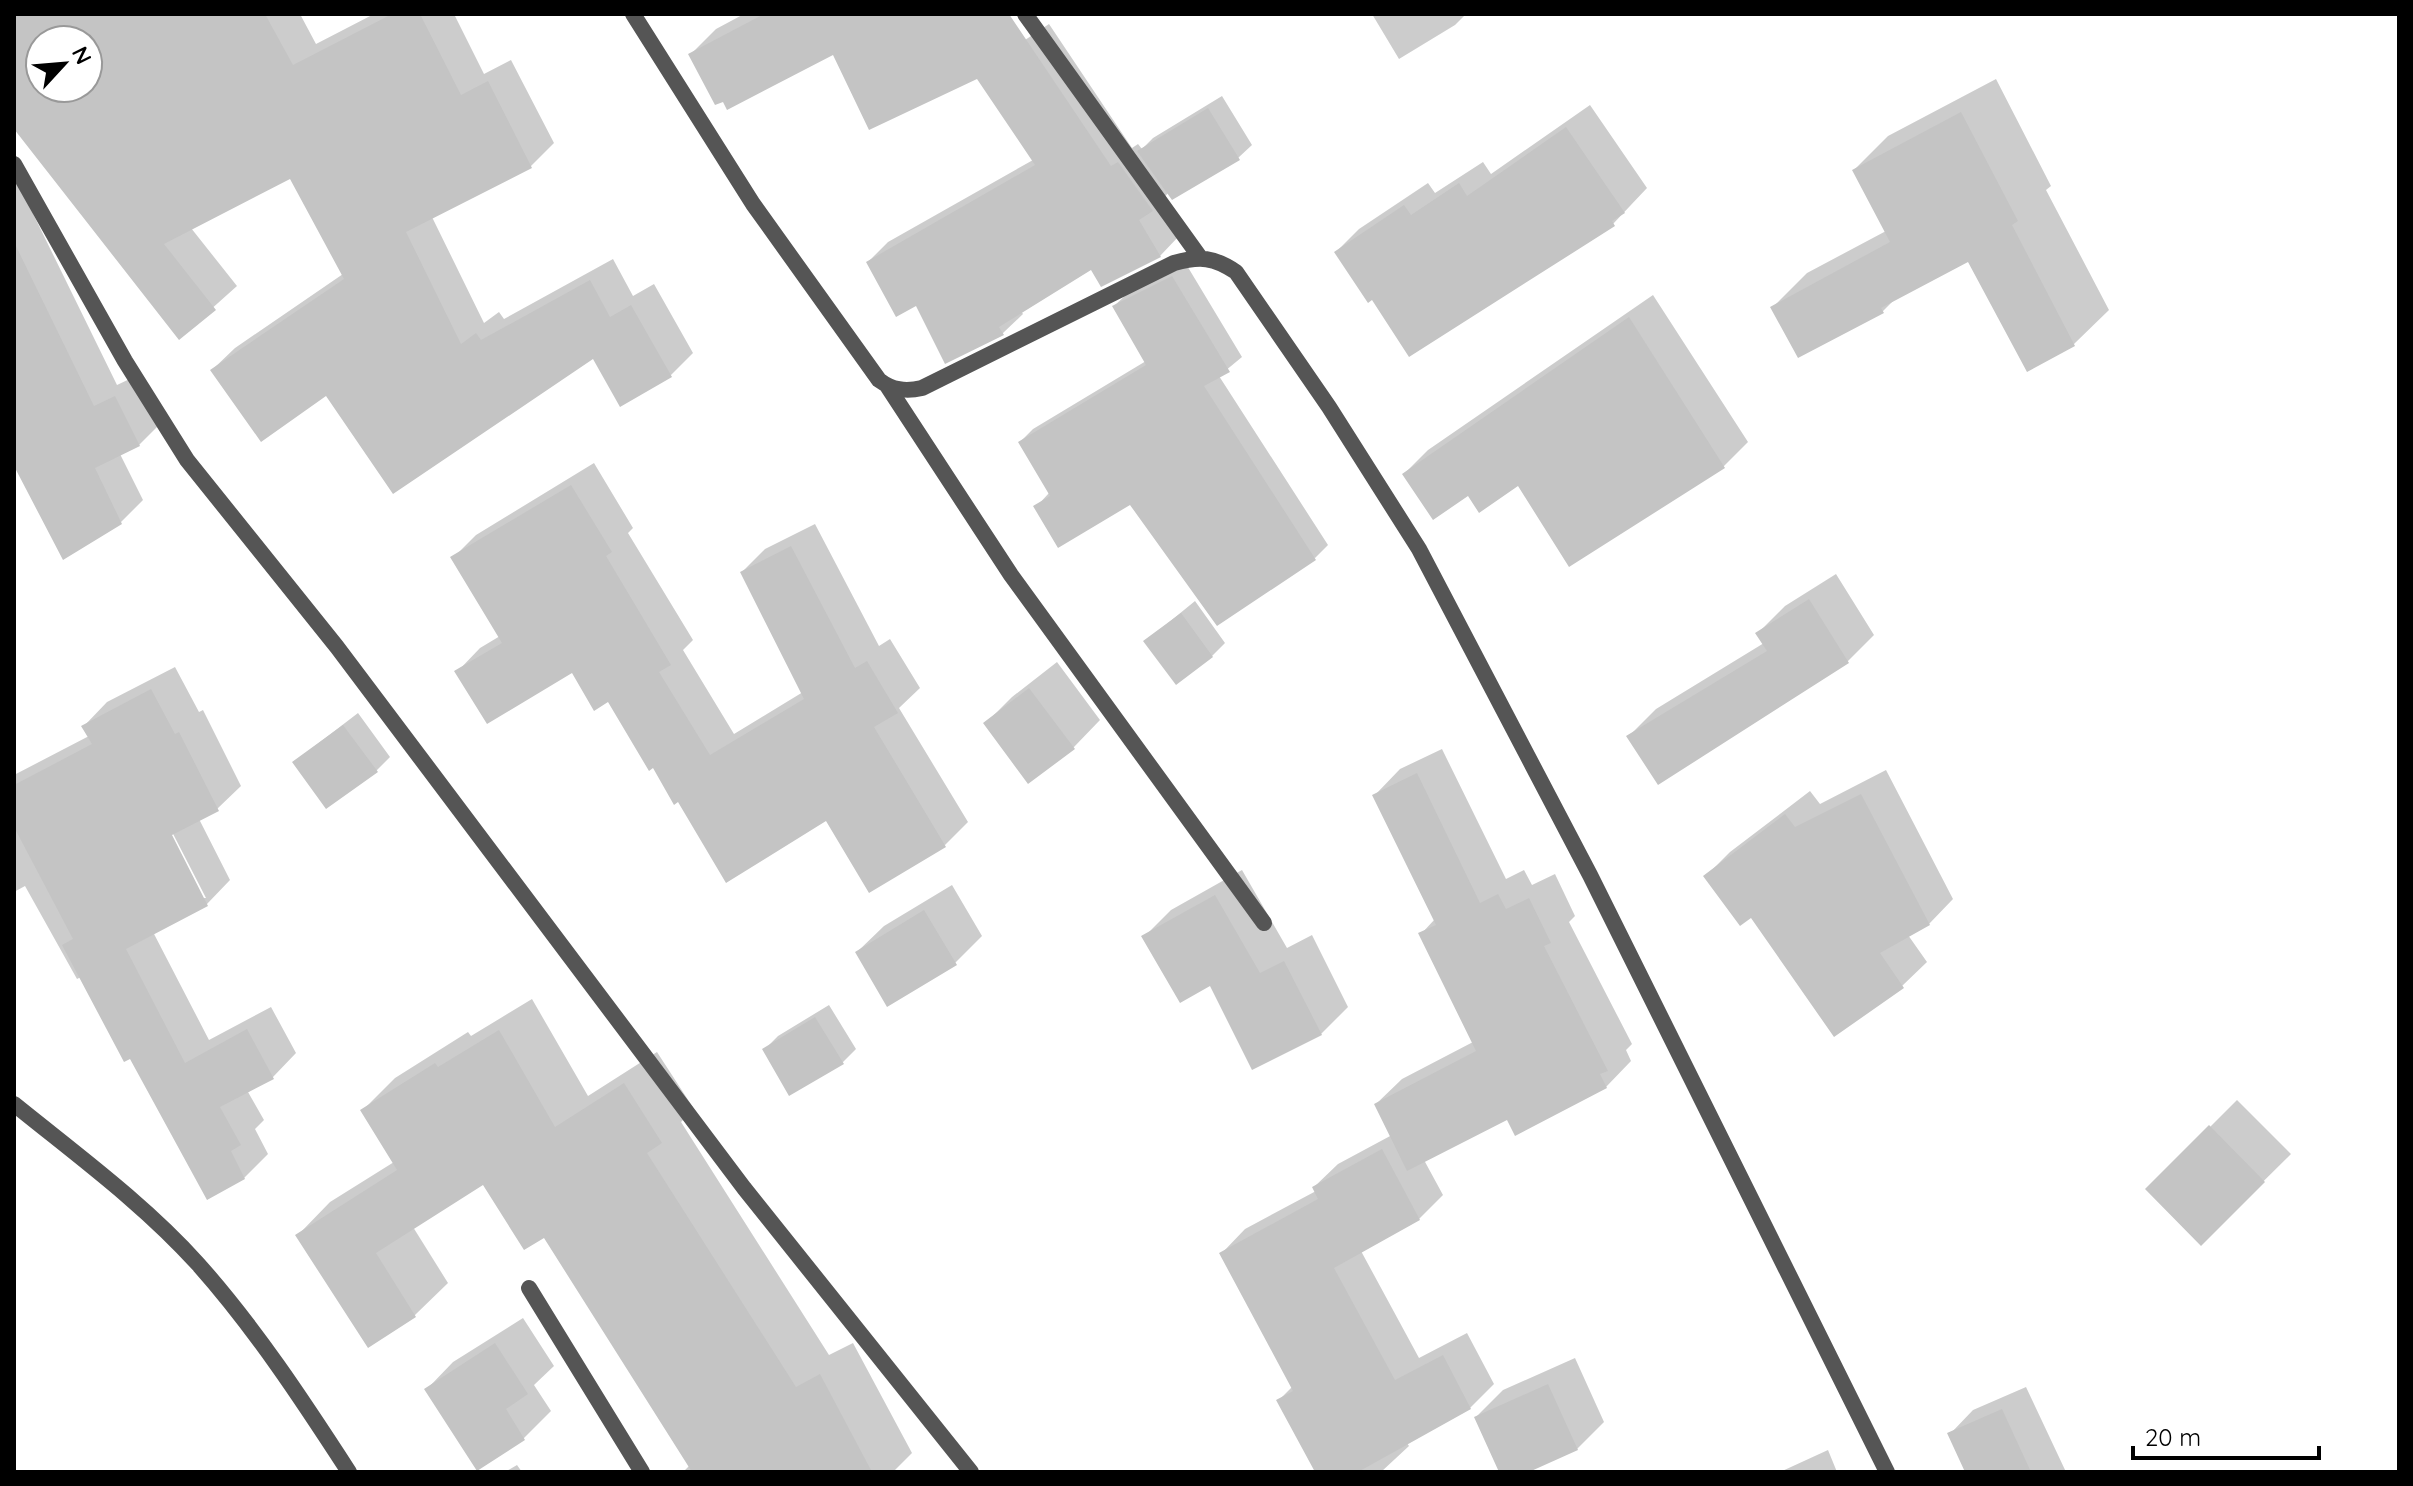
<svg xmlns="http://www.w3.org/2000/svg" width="2413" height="1486" viewBox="0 0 2413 1486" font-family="Quicksand,sans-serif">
	<rect width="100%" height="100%" fill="#fff"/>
	<path fill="#0003" fill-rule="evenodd" d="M14,14H300L316,44L374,14H454L484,74L511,60L554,143L531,166L432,217L484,323L499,312L504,319L613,259L633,296L654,284L693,353L671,375L594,356L326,393L212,370L235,348L343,274L291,176L191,228L237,286L180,337L14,58ZM40,40H88V88H40Z
		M744,14H938L834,52L691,54L716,29Z
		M1372,14H1466L1455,25L1399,59Z
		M1049,24L1132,148L1138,144L1142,149L1153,138L1222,96L1252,145L1238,158L1169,192L1160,202L1179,236L1160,256L1092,267L1021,311L1023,314L1003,333L946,361L917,304L868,262L888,242L1033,160L998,58Z
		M1996,79L2051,186L2046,190L2109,310L2074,344L2027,369L1968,259L1896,298L1883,311L1773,307L1807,273L1886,231L1854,170L1888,136Z
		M1590,105L1647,188L1613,224L1373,297L1336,252L1359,229L1428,183L1435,193L1483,162L1491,174Z
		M17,181L117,385L138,375L161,423L139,445L120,454L143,500L121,522L14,461V183Z
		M1186,264L1242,357L1219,376L1328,545L1315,558L1131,502L1036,507L1049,493L1020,442L1033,429L1146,361L1114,306L1128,293Z
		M1653,295L1748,442L1724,466L1570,564L1518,483L1468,494L1404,474L1428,450Z
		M594,463L633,528L628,533L693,640L683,650L734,734L803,692L742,572L765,549L815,524L879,646L890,639L920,688L899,708L968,822L945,845L827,819L679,800L609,700L573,670L457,672L480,648L500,636L453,558L476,535Z
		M1836,574L1874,635L1848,661L1629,736L1656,709L1764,643L1758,633L1785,606Z
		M1195,601L1225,643L1212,656L1146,641Z
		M1057,662L1100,720L1074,747L1029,781L985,724L1012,697Z
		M175,667L199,712L203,710L241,786L217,809L199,819L230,880L207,904L153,932L209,1040L271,1007L296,1053L273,1077L248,1092L264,1120L255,1129L268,1154L244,1178L130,1057L81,977L77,979L25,886L14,892V775L89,736L84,726L107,702ZM169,826L206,898H202L166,827Z
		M358,713L390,757L376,771L294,762Z
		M1442,749L1506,879L1524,870L1532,885L1555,874L1575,916L1569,922L1632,1044L1626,1050L1631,1061L1606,1087L1508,1117L1424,1160L1443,1195L1419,1219L1361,1251L1419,1358L1467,1333L1494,1384L1470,1408L1407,1443L1409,1446L1381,1472H1317L1279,1400L1293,1386L1222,1253L1245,1229L1316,1191L1314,1187L1338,1164L1392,1135L1376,1104L1402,1079L1473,1042L1421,934L1435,919L1375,795L1400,769Z
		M1886,770L1953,899L1929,924L1908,935L1927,962L1902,986L1752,915L1706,876L1730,852L1810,791L1820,804Z
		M1242,870L1287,948L1312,935L1348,1007L1321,1034L1211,983L1144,937L1171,910Z
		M952,885L982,936L955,963L857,952L884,926Z
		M532,999L588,1096L657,1052L694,1109L681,1122L829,1355L853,1343L912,1453L893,1472H683L690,1465L544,1235L483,1182L413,1227L448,1283L415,1315L368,1346L298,1235L330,1202L394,1162L363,1110L395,1078L468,1032L471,1036Z
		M829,1005L856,1049L843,1062L764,1050L778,1036Z
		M2237,1100L2291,1154L2201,1243L2148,1189Z
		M523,1318L554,1366L534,1385L551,1411L524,1438L477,1468L427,1389L453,1362Z
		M1575,1358L1604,1422L1577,1449L1524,1472H1501L1476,1417L1503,1390Z
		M2026,1387L2066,1472H1967L1950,1434L1973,1410Z
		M1828,1450L1837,1472H1780Z
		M517,1465L522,1472H505Z"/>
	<path fill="#c4c4c4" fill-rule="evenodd" d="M14,14H265L293,65L392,14H420L461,95L488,81L532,168L406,232L461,344L476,333L481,340L590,280L610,317L631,305L672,377L620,407L593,359L393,494L326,396L261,442L210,370L344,279L290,179L164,244L216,310L179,340L14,129ZM40,40H88V88H40Z
		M764,14H1009L1111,166L1118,162L1153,211L1139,220L1161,257L1101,287L1091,270L999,327L1004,335L945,364L916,306L896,317L866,262L1035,165L977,79L869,130L833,55L727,110L723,102L715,105L688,54Z
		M1208,108L1240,160L1172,200L1137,151Z
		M1961,112L2018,221L2012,225L2075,346L2027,372L1968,262L1881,308L1884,313L1798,358L1770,307L1890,242L1852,170Z
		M1566,127L1625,213L1612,221L1615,226L1409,357L1372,300L1368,303L1334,252L1404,205L1411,215L1459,183L1467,196Z
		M14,242L94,406L115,396L140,446L95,468L122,524L63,560L14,466Z
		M1172,276L1230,372L1204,386L1316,560L1217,626L1130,505L1058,548L1033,506L1050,496L1018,442L1146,365L1112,306Z
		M1629,317L1725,468L1569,567L1518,486L1479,513L1468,496L1433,520L1402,474Z
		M571,485L612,552L606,556L671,665L659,672L710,755L804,699L740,572L791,546L855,668L867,661L898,713L874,727L946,847L869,893L826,821L726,883L678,802L674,805L653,768L649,771L608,702L594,711L572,673L487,724L454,671L502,643L450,557Z
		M1809,599L1849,663L1658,785L1626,736L1767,651L1755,633Z
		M1181,613L1213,657L1176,685L1143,641Z
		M1029,688L1075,749L1028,784L983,723Z
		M151,689L175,734L179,732L219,811L172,835L208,906L126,949L185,1063L247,1029L274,1079L220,1107L241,1145L231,1151L245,1179L207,1200L130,1059L124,1062L62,945L73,939L14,827V785L92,744L81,726Z
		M343,725L378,772L326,809L292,762Z
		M1417,773L1480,903L1498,894L1506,909L1529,898L1551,943L1544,946L1608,1071L1600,1074L1607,1088L1515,1136L1507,1120L1407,1171L1374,1104L1476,1051L1418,933L1436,925L1372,795Z
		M1861,794L1930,925L1880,953L1904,988L1834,1037L1751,918L1740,926L1703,876L1785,814L1795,827Z
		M1215,895L1260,973L1284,961L1322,1035L1252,1070L1210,986L1180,1003L1141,936Z
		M924,910L957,965L887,1007L855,952Z
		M815,1017L844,1064L789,1096L762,1049Z
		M499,1030L555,1127L624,1083L662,1143L647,1153L796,1387L820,1374L872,1472H692L544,1238L524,1250L483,1185L376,1253L416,1317L368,1348L295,1235L397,1170L360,1110L435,1063L438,1067Z
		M2209,1125L2265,1182L2201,1246L2145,1189Z
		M1382,1149L1420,1220L1334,1268L1395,1380L1443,1355L1471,1409L1358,1472H1315L1276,1400L1293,1391L1219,1253L1318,1199L1312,1187Z
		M495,1343L528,1394L506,1409L525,1440L477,1471L424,1389Z
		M1548,1384L1578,1450L1529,1472H1499L1474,1417Z
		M2002,1409L2031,1472H1965L1947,1433Z"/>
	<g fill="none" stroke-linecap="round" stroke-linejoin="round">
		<path stroke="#555" stroke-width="16" d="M633,14L753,204L879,380C892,390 905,392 922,388L1174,263C1200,256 1214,257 1236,272L1329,407L1419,549L1590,875L1887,1472
			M1025,14L1199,256
			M14,164L125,361L187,460L337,647L744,1188L971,1472
			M888,387L1011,575L1264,923
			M14,1104C77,1155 144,1204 198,1264C255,1328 303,1401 349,1472
			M529,1288L642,1472"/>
	</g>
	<rect width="2413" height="1486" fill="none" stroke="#000000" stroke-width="32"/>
	<g transform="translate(64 64) rotate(64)"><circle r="38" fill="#ffffff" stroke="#999999" stroke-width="2"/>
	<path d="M0-6L14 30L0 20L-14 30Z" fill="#000000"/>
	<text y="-12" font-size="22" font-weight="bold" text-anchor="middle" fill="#000000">N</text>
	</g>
	<path d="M2133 1446v12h186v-12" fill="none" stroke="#000000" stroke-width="4"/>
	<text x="2145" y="1446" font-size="24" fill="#000000" stroke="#ffffff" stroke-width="6" paint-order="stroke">20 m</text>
</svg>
